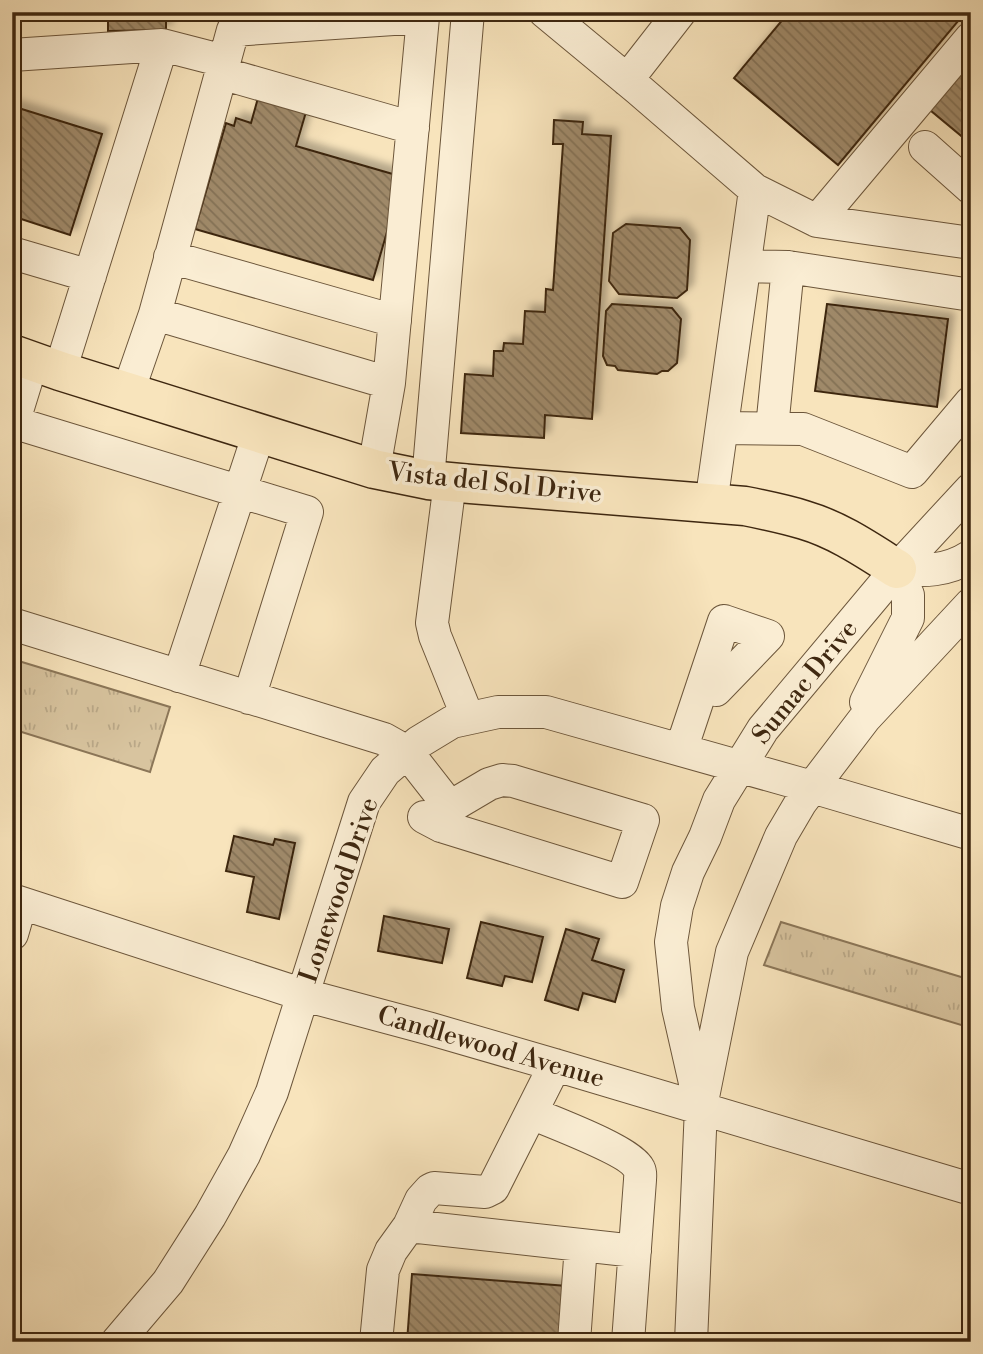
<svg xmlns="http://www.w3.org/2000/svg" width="983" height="1354" viewBox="0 0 983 1354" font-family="'Libre Bodoni',serif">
	<defs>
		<pattern id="grass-tufts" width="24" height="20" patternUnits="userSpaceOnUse" patternTransform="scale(1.75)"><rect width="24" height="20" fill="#d8c49f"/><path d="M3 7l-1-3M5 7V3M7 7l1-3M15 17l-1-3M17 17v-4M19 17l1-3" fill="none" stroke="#baa888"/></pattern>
		<pattern id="building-back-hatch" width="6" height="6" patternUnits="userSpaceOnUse" patternTransform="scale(1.75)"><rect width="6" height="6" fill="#9f8969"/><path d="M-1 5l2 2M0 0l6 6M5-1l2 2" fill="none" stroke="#837055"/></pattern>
		<filter id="shadow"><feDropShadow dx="6" dy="-6" stdDeviation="3.5" flood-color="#0004"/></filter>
	</defs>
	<rect width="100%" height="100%" fill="#f8e4bc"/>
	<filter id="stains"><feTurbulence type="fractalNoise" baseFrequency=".00286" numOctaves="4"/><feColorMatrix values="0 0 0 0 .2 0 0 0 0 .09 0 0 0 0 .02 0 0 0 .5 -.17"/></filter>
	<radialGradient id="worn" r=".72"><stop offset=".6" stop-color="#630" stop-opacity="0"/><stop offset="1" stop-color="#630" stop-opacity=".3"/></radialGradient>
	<path fill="url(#grass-tufts)" stroke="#8b7658" stroke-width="2" d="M12,659L170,707L150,772L12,729Z
		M781,922L971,980V1028L764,965Z"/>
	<path fill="url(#building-back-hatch)" stroke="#3e2710" stroke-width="2" filter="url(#shadow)" d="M108,12H166V30L108,31Z
		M789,12H955L953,15L959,20L838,165L734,78Z
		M971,61V144L930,110Z
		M258,98L306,112L296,146L403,177L373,280L195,229L226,123L234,126L236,118L251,123Z
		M12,106L102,134L70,235L12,216Z
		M554,120L583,122L582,134L611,136L592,419L545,415L544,438L461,433L465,374L493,376L494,351H503L504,343L523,344L525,311L545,312L546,289L553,290L563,144H553Z
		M626,224L680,228L690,240L687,290L677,298L619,294L609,281L613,233Z
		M612,304L672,308L681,319L677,363L668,371H662L657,374L618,370L615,366L607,365L603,356L606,311Z
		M827,304L948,319L937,407L815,391Z
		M234,836L273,845L275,839L295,843L279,919L247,912L254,877L226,871Z
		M384,916L449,929L442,963L378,951Z
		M481,922L543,937L532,982L505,976L502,986L467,978Z
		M566,929L599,939L592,960L624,970L615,1002L583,993L578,1010L545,1000Z
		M412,1274L567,1286L563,1342H407Z"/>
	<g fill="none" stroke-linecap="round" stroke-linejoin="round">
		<g stroke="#6c563b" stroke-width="34">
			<path id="minor" d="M545,12L638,89L755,190L817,221L971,243
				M12,55L162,45L224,61
				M221,73L413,128
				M627,80L680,12
				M925,147L971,188
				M817,221L971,38
				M12,253L90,276
				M170,257L395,321
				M745,266L788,267L971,295
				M155,314L233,30L423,17L389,383
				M60,371L162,45
				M128,392L155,314L389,383L374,469
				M12,422L307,512L249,698
				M12,427L32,362
				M722,428L803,429L912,472L971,402
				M772,428L788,267
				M428,480L468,12
				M450,482L432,623L435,636L468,718
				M711,504L755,190
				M897,569C924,571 946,572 971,556
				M12,624L384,739L407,752L450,807
				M179,676L259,433
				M866,702L908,618V595L897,569
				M681,750L724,621L768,636L716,690L702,687
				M424,817L441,826L622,882L643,820L513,781L502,780L489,784L450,807L441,826
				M12,900L304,995L431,1029L555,1065L971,1189
				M12,934L21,903
				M698,1096L678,1008L671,942L677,906L688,872L705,837L719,800L763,729L897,569L971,489
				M531,1113C552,1122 631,1151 639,1169C641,1173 640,1177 640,1180L628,1342
				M409,1226L635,1251
				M117,1342L168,1282L210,1216L244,1155L272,1092L364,802L385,771L419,742L452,722L498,712H546L812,787L971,834
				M376,1342L383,1270L391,1251L409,1226L421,1200L430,1190L434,1188L485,1192L493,1188L555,1065
				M574,1342L581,1245
				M691,1342L701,1107L732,952L781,836L801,802L865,718L971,604"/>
		</g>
		<g stroke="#3e2710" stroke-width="41">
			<path id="major" d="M12,354L60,371L374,469L428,480L471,484L745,506C765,510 785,514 804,520C838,530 867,550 897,569"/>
		</g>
		<use href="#minor" stroke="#faedd3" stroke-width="32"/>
		<use href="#major" stroke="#f8e4bc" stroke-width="38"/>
	</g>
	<g text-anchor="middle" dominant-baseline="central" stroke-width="7" stroke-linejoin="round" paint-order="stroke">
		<g font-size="26" fill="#3e2710" stroke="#faedd3">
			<text transform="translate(495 483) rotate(6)">Vista del Sol Drive</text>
			<text transform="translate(805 682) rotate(-51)">Sumac Drive</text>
			<text transform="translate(339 890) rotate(-71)">Lonewood Drive</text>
			<text transform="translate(491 1047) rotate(16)">Candlewood Avenue</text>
		</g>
	</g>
	<rect width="983" height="1354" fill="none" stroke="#f8e4bc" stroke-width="42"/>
	<rect x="14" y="14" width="955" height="1326" fill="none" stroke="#3e2710" stroke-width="3.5"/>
	<rect x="21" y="21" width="941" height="1312" fill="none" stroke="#3e2710" stroke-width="2"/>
	<rect width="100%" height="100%" filter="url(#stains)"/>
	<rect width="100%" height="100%" fill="url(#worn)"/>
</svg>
